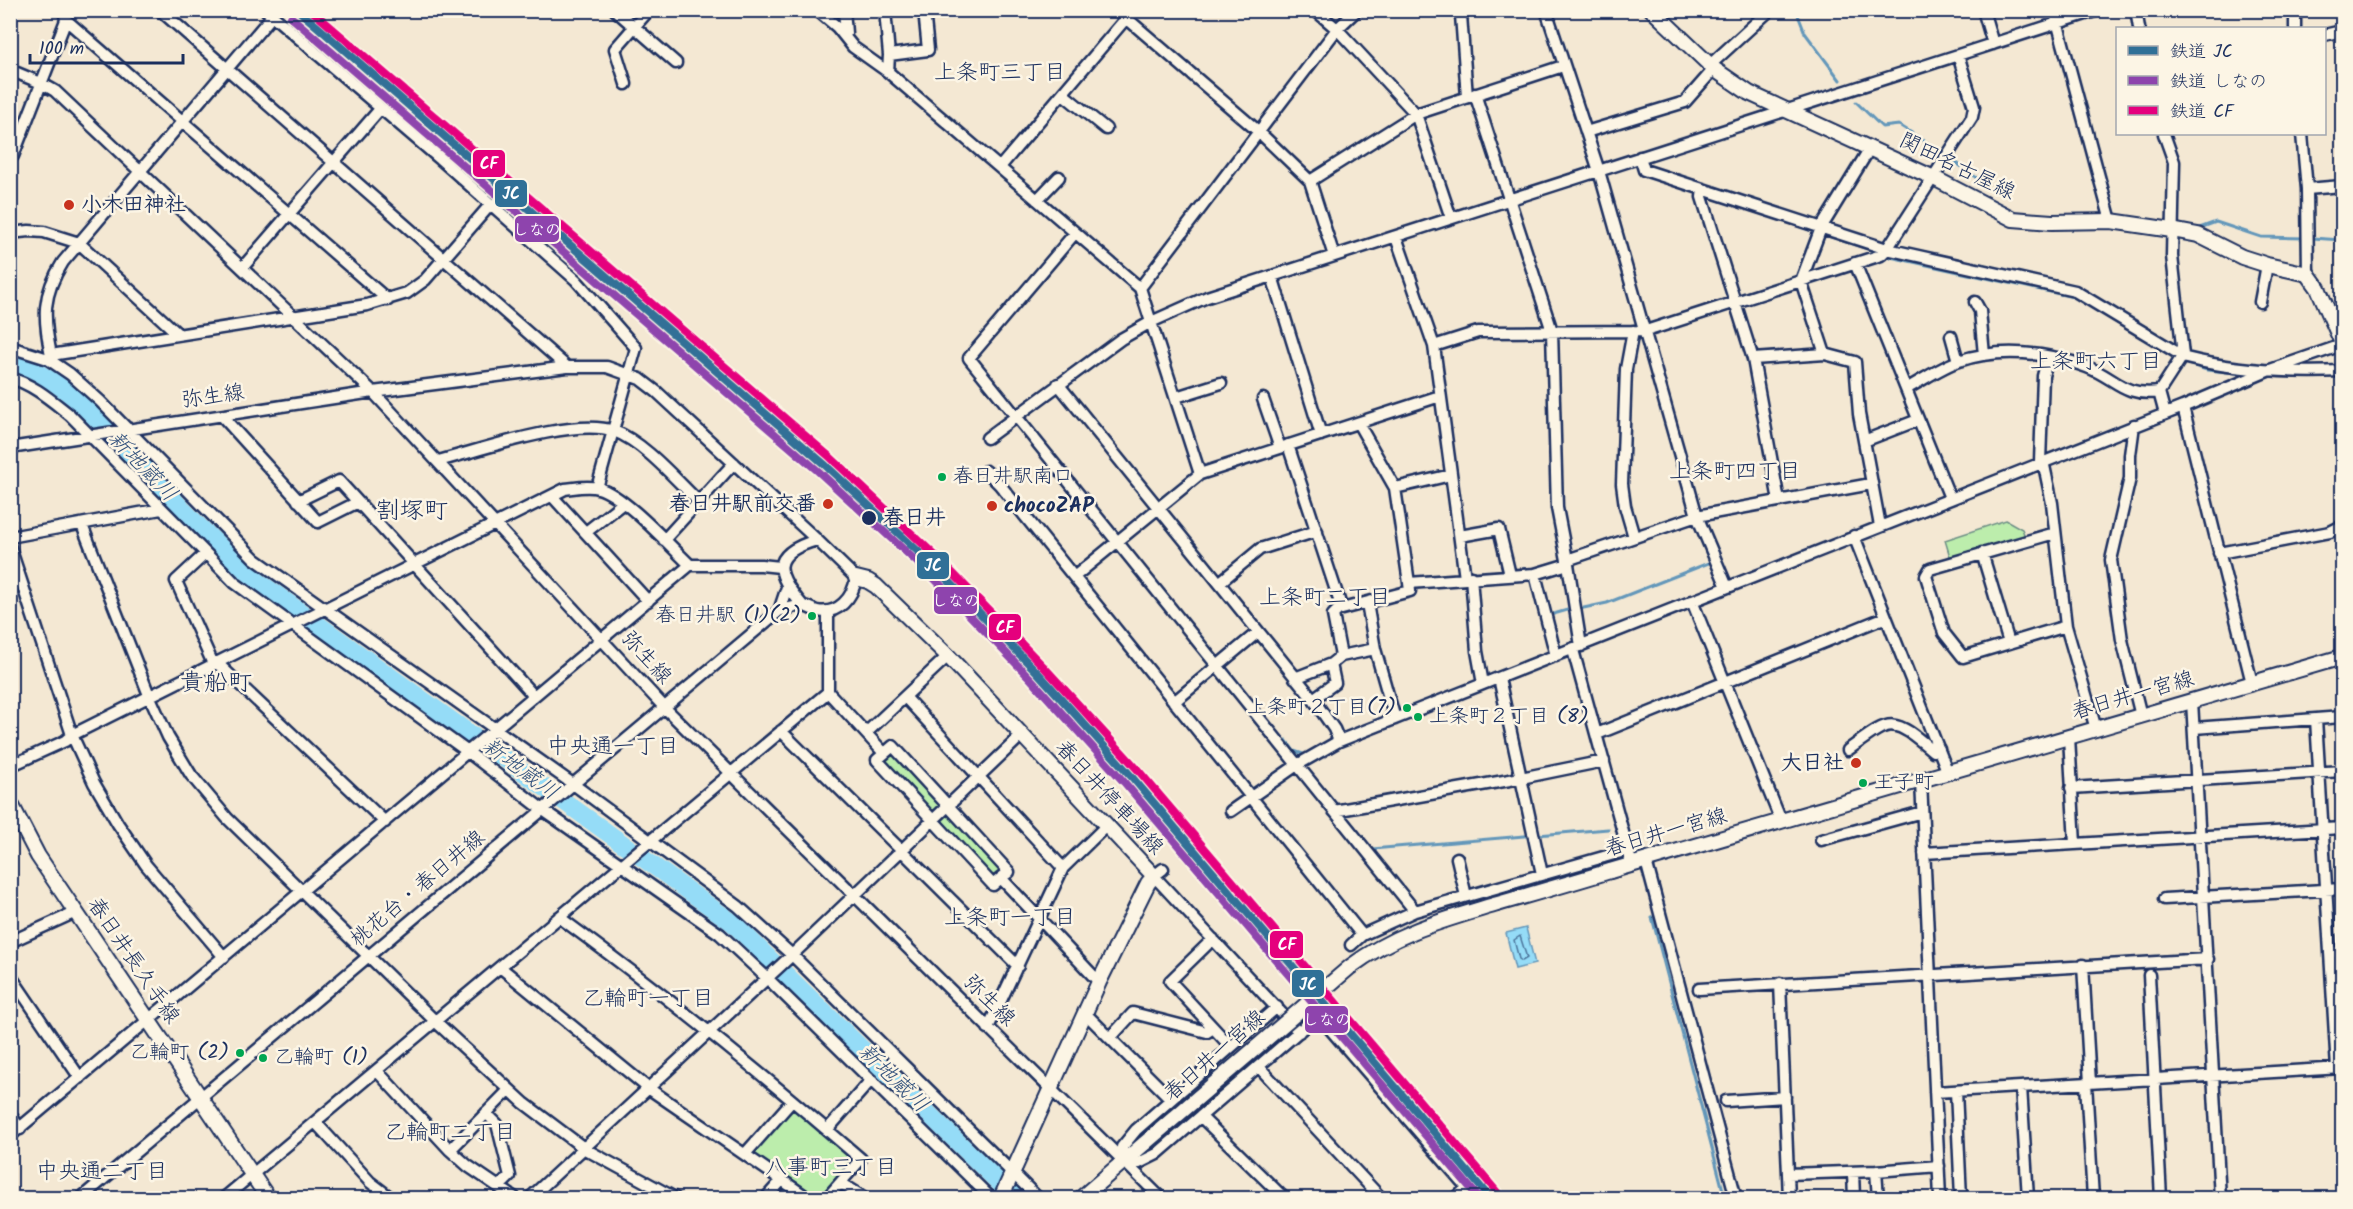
<svg xmlns="http://www.w3.org/2000/svg" width="2353" height="1209" viewBox="0 0 2353 1209" font-family="Kalam,'Klee One',sans-serif">
	<rect width="100%" height="100%" fill="#f4e8d3"/>
	<filter id="ink" filterUnits="userSpaceOnUse"><feTurbulence type="fractalNoise" baseFrequency=".0167" numOctaves="2"/><feDisplacementMap in="SourceGraphic" scale="12" xChannelSelector="R" yChannelSelector="G"/><feConvolveMatrix kernelMatrix="1 2 1 2 8 2 1 2 1" color-interpolation-filters="sRGB"/></filter>
	<g filter="url(#ink)">
		<path fill="#bcedac" stroke="#6c8e85" stroke-width="1.5" d="M2006,520L2022,529L2026,539L1951,560L1945,540Z
			M889,755H894L939,803V807L934,811H929L885,762Z
			M947,816H951L1000,868V873L996,877L991,876L943,824V820Z
			M795,1109L852,1157L853,1163L822,1198H816L755,1156L754,1151L790,1110Z"/>
		<path fill="#95dcf7" stroke="#6497ba" stroke-width="1.5" d="M1526,928L1535,964L1515,969L1506,933Z"/>
		<g fill="none" stroke-linecap="round" stroke-linejoin="round">
			<path stroke="#4c749b" stroke-width="1.5" d="M1520,936L1527,958L1522,961L1519,959L1514,940Z"/>
			<path stroke="#6497ba" stroke-width="3" d="M1796,10L1805,33L1840,80
				M1856,102L1882,127L1899,125L1945,154
				M1950,158L1978,179
				M1760,213L1816,232
				M2197,229L2216,222L2261,237L2306,238
				M1822,234L1877,252
				M2312,238L2342,240
				M1886,256L2078,298
				M2188,364L2207,370L2247,374
				M2302,377L2342,376
				M1579,609L1607,603L1711,562
				M1550,615L1571,609
				M1286,740L1294,751L1303,754
				M1324,790L1339,808
				M1343,813L1372,849L1608,829
				M1652,917L1725,1198"/>
			<path stroke="#95dcf7" stroke-width="18" d="M10,361C66,378 103,426 141,466C179,506 217,546 259,582L733,923L1015,1198"/>
			<g stroke="#1b2f5e" stroke-width="15">
				<path id="minor" d="M160,10L567,367
					M266,10L440,159L576,280L636,348L597,488
					M615,10L676,63
					M817,10L837,27L853,47L888,72L1140,288L1200,474
					M844,10L846,33L845,37
					M885,10L889,55L888,72
					M1117,10L1259,132L1310,181L1334,256
					M1315,10L1337,29L1416,114L1451,218
					M1463,10L1461,15L1467,97
					M1546,10L1599,171L1697,516L1727,587
					M1983,10L1993,44
					M2054,10L2111,221
					M2136,10L2139,28
					M2295,10V28
					M66,20L388,300
					M2324,35L2342,31
					M889,55L928,50L924,10
					M1710,65L1770,10
					M10,70L41,83L55,91L373,392L665,708L1161,1198
					M626,84L615,49L649,10
					M1063,94L1106,129
					M1475,94L1552,331L1557,508L1567,560
					M1586,132L1685,102L1714,69
					M2302,134L2307,189L2308,274
					M10,157L13,156L66,20L64,10
					M1640,157L1644,170L1887,249L2075,291L2186,358C2237,371 2291,373 2342,371
					M1000,167L1133,10
					M1310,181L1416,114L1563,66
					M1703,189L1702,197L1753,359L1779,501
					M2307,189L2342,186
					M1037,200L1059,177
					M10,233L29,231L44,232L79,243L178,334
					M1075,233L969,358L1415,911
					M1396,237L1434,346L1465,578
					M1855,263L1950,498
					M243,267L380,109
					M1272,276L1321,435
					M1140,288L1337,29L1357,10
					M1975,302L1980,311L1984,355
					M2260,302L2267,265
					M1633,331L1626,369L1622,484L1625,506L1634,537
					M1951,336L1958,361
					M1434,346L1478,332L1646,331L1881,255L1887,249L1972,117L1974,107L1958,55
					M10,347L48,359L70,374L100,401L255,559L573,784L738,906L792,955L1038,1198
					M1825,354L1801,281L1821,228L1870,148
					M51,355C43,317 42,295 63,262L272,16
					M48,359L51,355L367,305L407,293L425,280L491,204
					M1753,359L1825,354L1855,362L1859,414L1880,526
					M10,378C33,384 52,401 70,415L235,583L468,752L543,810L720,934L766,977L991,1198
					M1058,384L1313,699L1334,729L1339,741
					M1906,389C1923,380 1941,367 1959,361C1999,347 2048,352 2087,367C2116,378 2123,397 2159,392L2183,355L2172,256L2174,162L2164,134
					M2159,392L2165,414
					M1176,397L1221,383
					M1263,399L1280,448
					M2183,407L2252,683
					M222,416L318,522L358,502
					M1358,423L1395,488L1409,583
					M2134,425L2130,455V478L2111,560L2122,640L2141,716
					M987,438L1121,339L1151,322L1207,297L2098,10
					M1864,441L1918,420
					M1288,445L1342,609L1410,591L1409,583L1535,574L1568,564L1567,560L1697,516L1871,484
					M10,448L373,392L567,367H607L640,379L657,392L817,540
					M438,461C481,450 574,417 614,431C644,442 676,480 699,502
					M2043,461L2052,503L2066,626L2096,729
					M2040,462L2043,376L2048,357
					M986,471L1000,485L1362,935
					M1395,488L1451,475
					M552,496L648,601
					M298,501L339,481L534,696
					M82,525L149,695L168,737L191,775L227,818L435,1021L524,1103L585,1149L675,1198
					M586,532L623,503
					M2055,533L1930,569L1926,576L1944,633L1963,657L2066,626
					M1460,536L1499,529L1510,575
					M1854,536L1948,773
					M10,537L161,509
					M664,540L734,463
					M10,547L72,735L94,783L118,824L146,865L224,957
					M1982,553L2009,643
					M2219,553L2330,532L2342,526
					M205,554L176,581L213,664
					M1568,564L1581,646
					M1535,574L1556,656
					M1074,577L1200,474L1440,396
					M1471,577L1477,651L1483,684
					M1219,583L1260,549L1317,531
					M787,587L779,611C786,609 796,605 803,606C808,606 812,610 817,611C838,615 853,598 856,578L817,540C768,554 776,574 803,606
					M1692,601L1781,821
					M1367,603L1375,649L1395,719
					M1341,607L1333,615L1341,656
					M828,612V692L884,753
					M1573,650L1632,865
					M216,662L385,822
					M1295,678L1331,664L1341,656L1375,649
					M1499,678L1542,874
					M905,697L1063,868
					M1313,699L1335,683L1331,664
					M2192,701L2220,1198
					M1174,702L1258,632
					M2316,719L2337,1069
					M2194,728L2342,717
					M781,731L1018,966
					M866,733L948,656
					M1597,734L1886,617
					M2069,737L2075,844
					M1848,750C1891,719 1891,715 1933,751L1939,749
					M10,766L65,741L72,735L565,489C575,488 587,485 598,488C624,495 669,545 690,565
					M1921,781L1940,1198
					M2071,788L2342,771
					M1231,811L1297,765L1339,741L2183,407L2270,370L2342,345
					M1334,811L1521,778L1604,761
					M1821,840L1922,812
					M1924,853L2342,828
					M1457,858L1466,896
					M1646,861L1736,1198
					M1163,869L1154,876L1299,1032
					M1001,878L1009,872L893,746L877,760L993,885L1001,878L1099,982
					M2164,899L2342,889
					M559,917C663,993 763,1074 861,1159L827,1198
					M1213,939L1170,981L1231,1047
					M10,942L76,912
					M1351,945L1362,935L1415,911L1628,850
					M2330,953L2342,952
					M2083,965L2090,1083
					M500,967L648,1088L808,1198
					M10,975L80,1078
					M2149,975L2161,1198
					M1780,983L1789,1198
					M1699,989L2208,959
					M1277,1007L1136,1130L1122,1147L1124,1161L1139,1163L1157,1154L1318,1015L1476,1198
					M1086,1014L1171,1099
					M988,1028L1063,868L1106,826
					M1110,1038L1133,1013L1207,1032L1213,1028
					M1259,1067L1381,1198
					M377,1071L450,1150L468,1166L515,1198
					M2086,1083L2093,1198
					M2021,1087L2028,1198
					M1956,1091L1961,1198
					M1935,1092L2342,1068
					M1726,1101L1785,1097
					M486,1113L497,1124L510,1176L499,1187
					M10,1114L20,1129
					M1201,1117L1284,1198
					M316,1123L370,1182L391,1198
					M827,1130L871,1080
					M10,1136L690,565H761L780,567
					M450,1150L509,1090
					M745,1154L792,1101
					M1876,1171L1878,1198
					M1853,1172L1854,1198
					M1788,1174L1876,1171L1939,1166
					M841,1183L865,1198
					M81,1198L779,611
					M224,1198L828,692
					M530,1198L792,955L1022,735
					M766,1198L782,1180
					M1456,1198L1467,1188"/>
			</g>
			<g stroke="#1b2f5e" stroke-width="18">
				<path id="major" d="M1652,10L1714,69L1749,93L1934,178L2013,219L2052,222L2111,221L2172,230L2198,235L2242,257L2267,265L2308,274L2318,288L2342,343
					M856,578L868,581L876,586L948,656L1154,876L1148,883L1099,982L1001,1198
					M10,802L38,856L268,1198
					M1610,871L2342,657
					M1081,1198L1145,1143"/>
			</g>
			<use href="#minor" stroke="#fcf5e5" stroke-width="10"/>
			<use href="#major" stroke="#fcf5e5" stroke-width="14"/>
			<path stroke="#1b2f5e" stroke-width="3" d="M430,125L495,169"/>
			<g stroke="#1b2f5e" stroke-width="18" stroke-linecap="butt">
				<path id="major-bridge" d="M1145,1143L1350,967C1395,933 1441,921 1494,905C1532,894 1571,883 1610,871"/>
			</g>
			<use href="#major-bridge" stroke="#fcf5e5" stroke-width="14"/>
			<g stroke="#fcf5e5" stroke-width="12">
				<path id="rail-1" d="M298,10L824,464L936,568L1037,672L1131,776L1490,1198"/>
			</g>
			<g stroke="#fcf5e5" stroke-width="12">
				<path id="rail-2" d="M291,17L818,471L930,574L1030,678L1124,782L1479,1198"/>
			</g>
			<g stroke="#fcf5e5" stroke-width="12">
				<path id="rail-3" d="M311,10L830,457L942,562L1043,666L1138,770L1497,1192"/>
			</g>
			<use href="#rail-1" stroke="#307097" stroke-width="8"/>
			<use href="#rail-2" stroke="#8e44ad" stroke-width="8"/>
			<use href="#rail-3" stroke="#e5007d" stroke-width="8"/>
		</g>
	</g>
	<g fill="#c8321e" stroke="#fcf5e5" stroke-width="2">
		<circle cx="69" cy="205" r="6"/>
		<circle cx="828" cy="504" r="6"/>
		<circle cx="992" cy="506" r="6"/>
		<circle cx="1856" cy="763" r="6"/>
	</g>
	<g fill="#00a651" stroke="#fcf5e5" stroke-width="2">
		<circle cx="942" cy="477" r="5"/>
		<circle cx="812" cy="616" r="5"/>
		<circle cx="1407" cy="708" r="5"/>
		<circle cx="1418" cy="717" r="5"/>
		<circle cx="1863" cy="783" r="5"/>
		<circle cx="240" cy="1053" r="5"/>
		<circle cx="263" cy="1058" r="5"/>
	</g>
	<circle fill="#1b2f5e" stroke="#fcf5e5" stroke-width="2" cx="869" cy="518" r="8"/>
	<g text-anchor="middle" dominant-baseline="central" stroke-width="5" stroke-linejoin="round" paint-order="stroke">
		<g font-size="20" fill="#1b2f5e" stroke="#fcf5e5" text-anchor="start">
			<text x="953" y="477">春日井駅南口</text>
			<text x="801" y="616" text-anchor="end">春日井駅 (1)(2)</text>
			<text x="1396" y="708" text-anchor="end">上条町２丁目(7)</text>
			<text x="1429" y="717">上条町２丁目 (8)</text>
			<text x="1874" y="783">王子町</text>
			<text x="229" y="1053" text-anchor="end">乙輪町 (2)</text>
			<text x="274" y="1058">乙輪町 (1)</text>
		</g>
		<g font-size="21" fill="#1b2f5e" stroke="#fcf5e5">
			<text transform="translate(1957 167) rotate(26)">関田名古屋線</text>
			<text transform="translate(213 397) rotate(-8)">弥生線</text>
			<text transform="translate(646 658) rotate(48)">弥生線</text>
			<text transform="translate(2133 696) rotate(-16)">春日井一宮線</text>
			<text transform="translate(1109 798) rotate(47)">春日井停車場線</text>
			<text transform="translate(1666 833) rotate(-16)">春日井一宮線</text>
			<text transform="translate(418 889) rotate(-40)">桃花台・春日井線</text>
			<text transform="translate(133 961) rotate(56)">春日井長久手線</text>
			<text transform="translate(989 1001) rotate(45)">弥生線</text>
			<text transform="translate(1215 1056) rotate(-41)">春日井一宮線</text>
		</g>
		<g font-size="21" font-weight="bold" fill="#1b2f5e" stroke="#fcf5e5" text-anchor="start">
			<text x="81" y="205">小木田神社</text>
			<text x="816" y="504" text-anchor="end">春日井駅前交番</text>
			<text x="1004" y="506">chocoZAP</text>
			<text x="1844" y="763" text-anchor="end">大日社</text>
		</g>
		<g font-size="21" font-weight="bold" fill="#1b2f5e" stroke="#fcf5e5" text-anchor="start">
			<text x="883" y="518">春日井</text>
		</g>
		<g font-size="22" fill="#1b2f5e" stroke="#fcf5e5">
			<text x="1000" y="73">上条町三丁目</text>
			<text x="2096" y="362">上条町六丁目</text>
			<text x="1735" y="472">上条町四丁目</text>
			<text x="1325" y="598">上条町二丁目</text>
			<text x="613" y="747">中央通一丁目</text>
			<text x="1010" y="918">上条町一丁目</text>
			<text x="648" y="999">乙輪町一丁目</text>
			<text x="450" y="1133">乙輪町二丁目</text>
			<text x="831" y="1168">八事町三丁目</text>
			<text x="102" y="1172">中央通二丁目</text>
		</g>
		<g font-size="22" font-style="italic" fill="#33527d" stroke="#fcf5e5">
			<text transform="translate(142 467) rotate(46)">新地蔵川</text>
			<text transform="translate(520 770) rotate(36)">新地蔵川</text>
			<text transform="translate(893 1079) rotate(44)">新地蔵川</text>
		</g>
		<g font-size="24" fill="#1b2f5e" stroke="#fcf5e5">
			<text x="412" y="511">割塚町</text>
			<text x="216" y="683">貴船町</text>
		</g>
	</g>
	<g stroke="#fcf5e5" stroke-width="2">
		<rect x="472" y="149" width="34" height="29" rx="6" fill="#e5007d"/>
		<rect x="494" y="179" width="34" height="29" rx="6" fill="#307097"/>
		<rect x="514" y="215" width="46" height="28" rx="6" fill="#8e44ad"/>
		<rect x="916" y="551" width="34" height="29" rx="6" fill="#307097"/>
		<rect x="933" y="586" width="45" height="29" rx="6" fill="#8e44ad"/>
		<rect x="988" y="613" width="34" height="28" rx="6" fill="#e5007d"/>
		<rect x="1269" y="930" width="35" height="29" rx="6" fill="#e5007d"/>
		<rect x="1291" y="969" width="34" height="29" rx="6" fill="#307097"/>
		<rect x="1304" y="1005" width="45" height="29" rx="6" fill="#8e44ad"/>
	</g>
	<g font-size="16" text-anchor="middle" font-weight="bold" fill="#fff">
		<text x="489" y="169">CF</text>
		<text x="511" y="199">JC</text>
		<text x="537" y="235">しなの</text>
		<text x="933" y="571">JC</text>
		<text x="956" y="606">しなの</text>
		<text x="1005" y="633">CF</text>
		<text x="1287" y="950">CF</text>
		<text x="1308" y="990">JC</text>
		<text x="1327" y="1025">しなの</text>
	</g>
	<rect width="2353" height="1209" fill="none" stroke="#fcf5e5" stroke-width="36"/>
	<rect x="18" y="18" width="2317" height="1173" fill="none" stroke="#1b2f5e" stroke-width="2" filter="url(#ink)"/>
	<rect x="2116" y="27" width="210" height="108" fill="#fcf5e5" stroke="#a2a6af" stroke-width="1.5"/>
	<rect x="2128" y="46" width="30" height="9" fill="#307097" stroke="#a2a6af" stroke-width="1.5"/>
	<text x="2170" y="57" font-size="18" fill="#1b2f5e">鉄道 JC</text>
	<rect x="2128" y="76" width="30" height="9" fill="#8e44ad" stroke="#a2a6af" stroke-width="1.5"/>
	<text x="2170" y="87" font-size="18" fill="#1b2f5e">鉄道 しなの</text>
	<rect x="2128" y="106" width="30" height="9" fill="#e5007d" stroke="#a2a6af" stroke-width="1.5"/>
	<text x="2170" y="117" font-size="18" fill="#1b2f5e">鉄道 CF</text>
	<path d="M30 54v9h153v-9" fill="none" stroke="#1b2f5e" stroke-width="3"/>
	<text x="39" y="54" font-size="18" fill="#1b2f5e" stroke="#fcf5e5" stroke-width="4.5" paint-order="stroke">100 m</text>
</svg>
